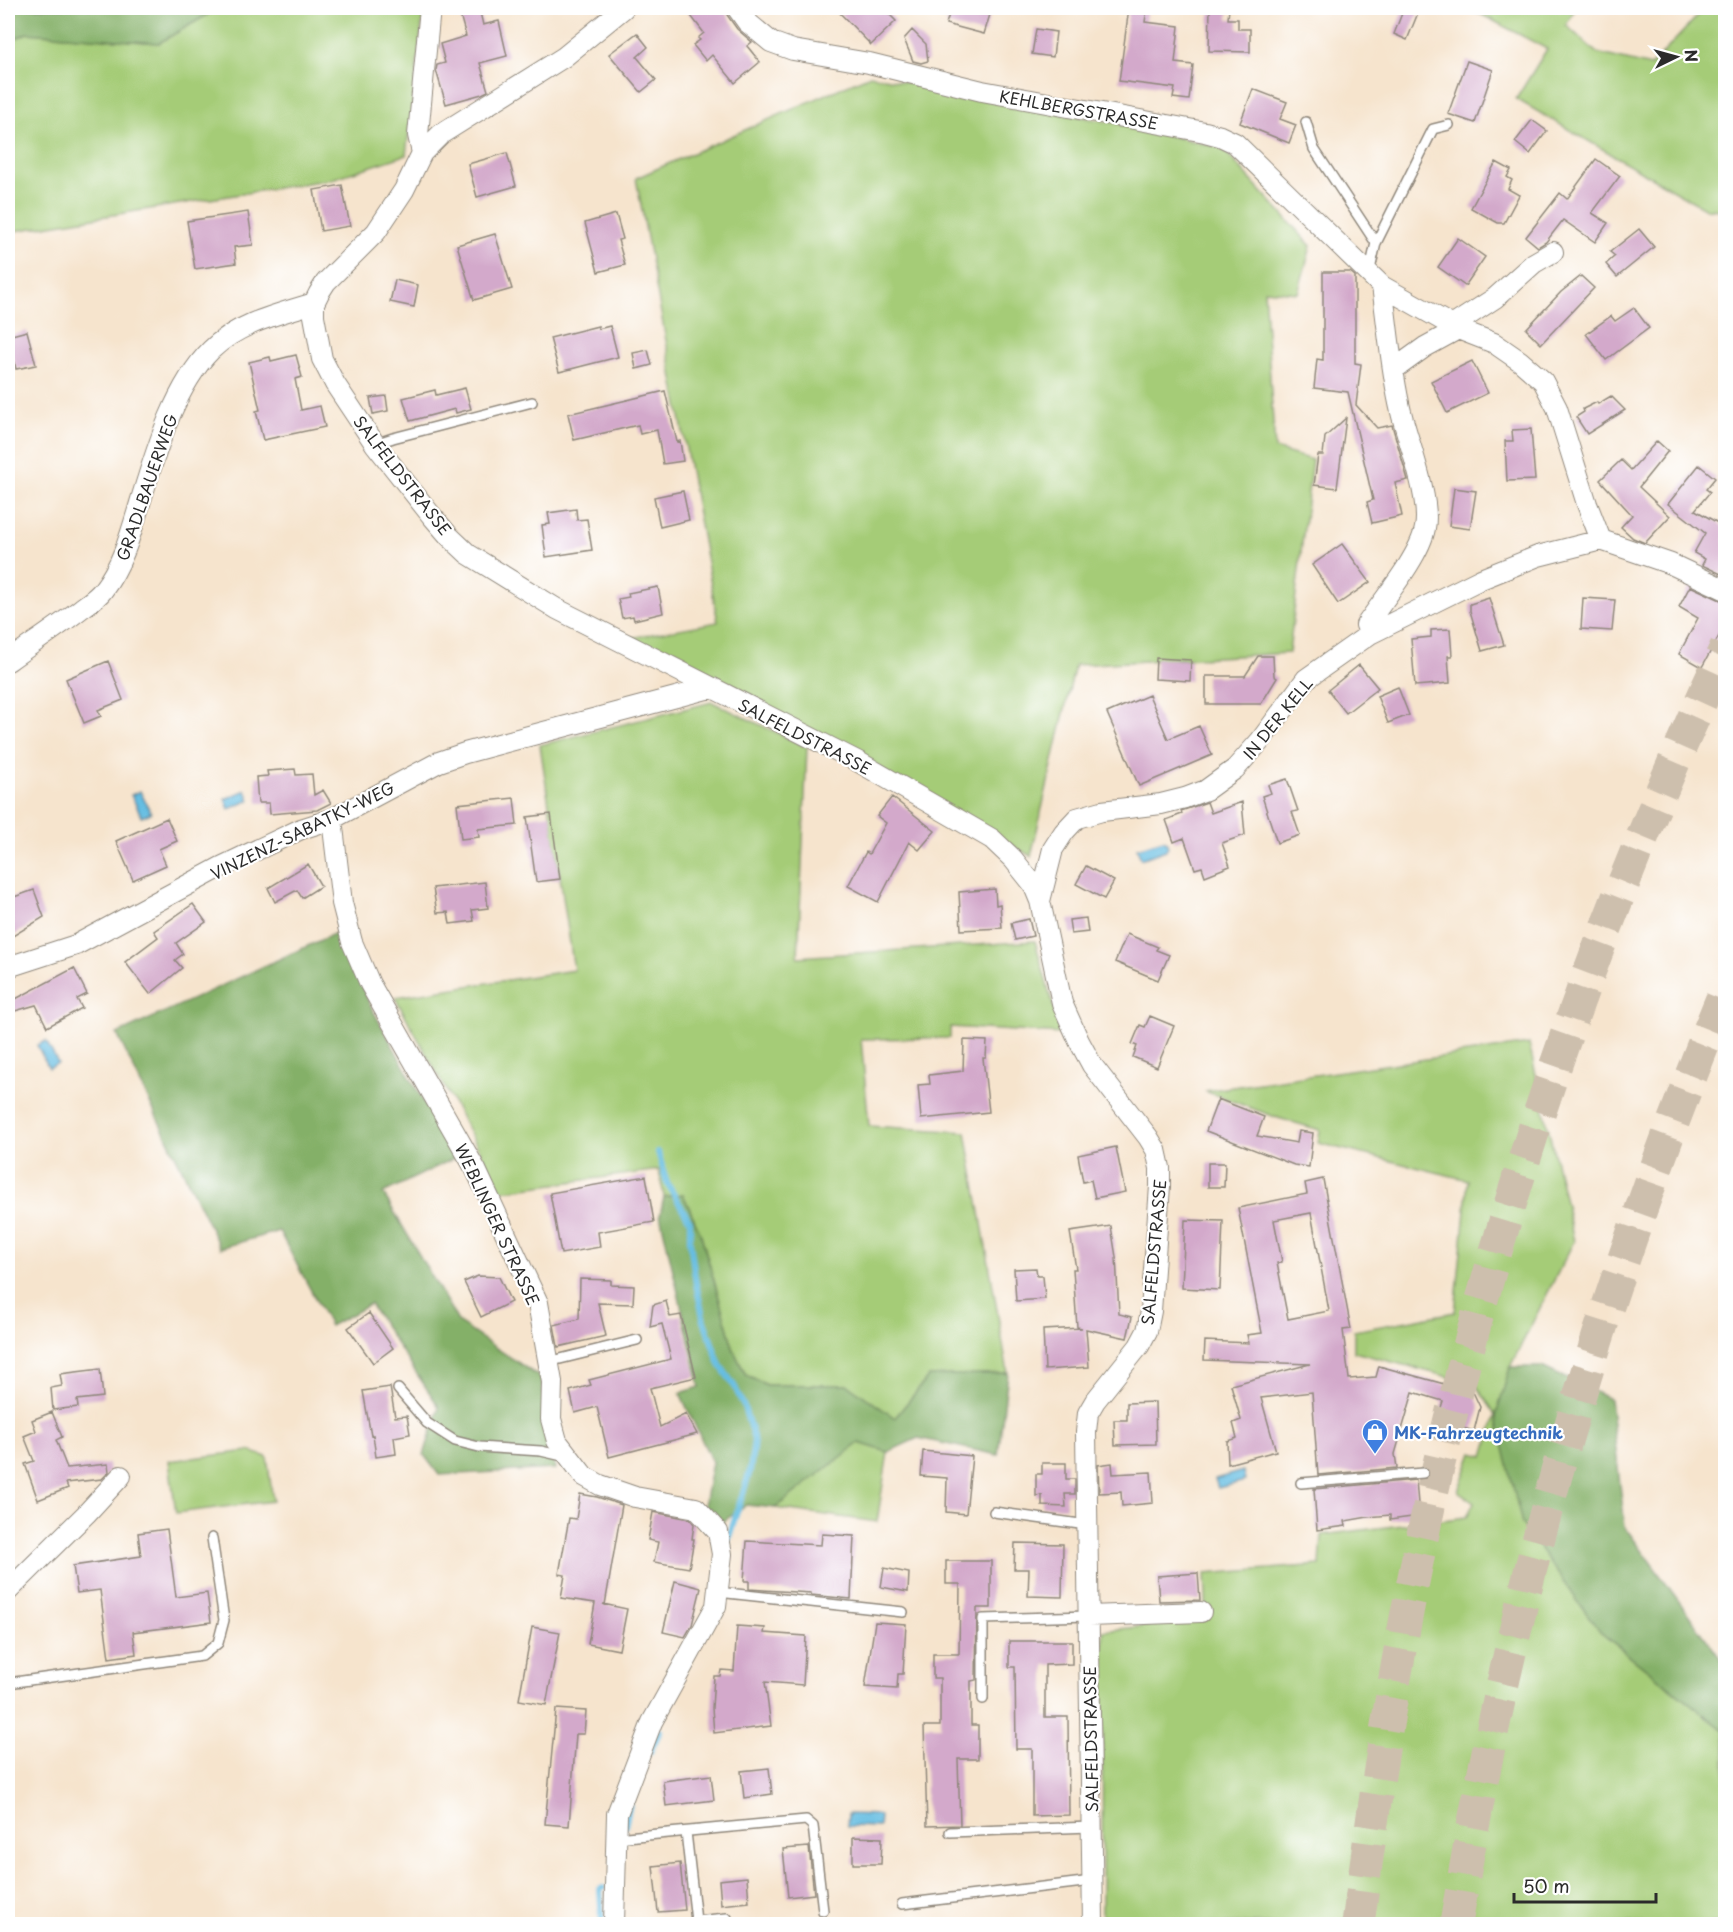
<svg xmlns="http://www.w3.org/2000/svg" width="1733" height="1932" viewBox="0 0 1733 1932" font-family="'Playpen Sans',sans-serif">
	<rect width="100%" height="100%" fill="#fff"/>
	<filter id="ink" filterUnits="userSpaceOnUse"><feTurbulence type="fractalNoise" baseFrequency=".0167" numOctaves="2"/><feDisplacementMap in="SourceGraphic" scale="12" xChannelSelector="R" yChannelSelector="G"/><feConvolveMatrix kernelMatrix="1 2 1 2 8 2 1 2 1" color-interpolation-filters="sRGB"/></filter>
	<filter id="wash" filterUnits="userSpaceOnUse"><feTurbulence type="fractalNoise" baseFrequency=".008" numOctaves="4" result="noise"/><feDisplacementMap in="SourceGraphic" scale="24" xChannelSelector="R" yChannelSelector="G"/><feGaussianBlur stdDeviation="1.35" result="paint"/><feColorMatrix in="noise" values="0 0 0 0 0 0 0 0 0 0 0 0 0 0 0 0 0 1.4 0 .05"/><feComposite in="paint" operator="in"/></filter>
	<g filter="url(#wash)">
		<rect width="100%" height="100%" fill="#f6e4cd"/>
		<path fill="#a5cc77" stroke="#687c51" stroke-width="1.5" d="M219,8H424L406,155L332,179L8,232V42L27,33L159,43Z
			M1469,8H1576L1566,25L1597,53L1651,66L1705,8H1725V212L1723,210L1706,209L1516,99L1547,49Z
			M870,75L980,98L1114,123L1222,148L1311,246L1298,293L1264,290L1275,449L1312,460L1289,653L1075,665L1031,856L630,638L718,622L636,178Z
			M712,702L807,747L798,957L1035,941L1061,1034L950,1027V1038L861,1039L869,1126L966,1132L1008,1373L929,1376L895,1418L848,1385H767L746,1375L734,1351L701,1235L683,1194L664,1197L659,1170L502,1191L395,997L574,970L540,745Z
			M1529,1044L1574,1241L1510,1367L1600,1632L1725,1731V1924H1102L1103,1631L1207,1619L1205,1574L1320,1565L1322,1535L1467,1517L1474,1502L1458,1491L1472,1453L1484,1456L1496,1415L1475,1384L1354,1352V1331L1455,1312L1468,1180L1318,1143L1320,1130L1278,1118L1205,1091Z
			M859,1443L888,1452L877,1522L775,1508Z
			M249,1451L267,1457L273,1501L176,1513L169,1461Z"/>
		<path fill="#84b068" stroke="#586e4a" stroke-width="1.5" d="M8,8H219L159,43L27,33L8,42Z
			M338,932L370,1005L455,1158L383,1193L459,1323L541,1378L555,1469L439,1475L424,1455L439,1407L370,1304L330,1326L279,1231L220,1248L117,1034Z
			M683,1194L701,1235L734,1351L746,1376L767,1385H848L895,1418L929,1376L1008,1373L998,1455L918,1438L888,1452L859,1443L775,1508L746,1505L720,1524L704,1505L712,1462L680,1393L700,1387L660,1215L664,1197Z
			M1510,1367H1542L1610,1399L1625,1527L1723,1662L1725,1661V1731L1600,1632L1522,1524L1496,1415Z"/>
		<path fill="#65bde2" stroke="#487486" stroke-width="1.5" d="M246,790L250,800L229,809L225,799Z
			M140,791L151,813L142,817L131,795Z
			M1163,840L1166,841L1168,847L1166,850L1141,859L1137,848Z
			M46,1041L58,1063L49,1068L37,1045Z
			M1243,1471L1245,1481L1218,1488L1215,1479Z
			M848,1814L880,1815L879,1827L847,1826Z"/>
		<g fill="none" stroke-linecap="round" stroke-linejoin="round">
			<path stroke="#65bde2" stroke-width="6" d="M658,1152L667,1183L690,1221V1242L696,1284L704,1321L720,1365L735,1387L744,1407L754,1440L750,1471L728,1540
				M650,1752L660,1731
				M625,1826L630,1804
				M602,1924L600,1889L603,1888"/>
		</g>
		<g id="blocks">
			<path fill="#d3a9cb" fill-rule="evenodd" d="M458,8H479L483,25L499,21L507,56L480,63L488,91L482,94L446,104L436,70L437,65L445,63L440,44L466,36Z
				M685,8H725L727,15L737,29L752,42L747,46L760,62L735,83L712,55L706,61L693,45L700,40L698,38L704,33Z
				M835,8H883L896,21L871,45Z
				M951,8H992L984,34L946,24Z
				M1129,8H1147L1145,22L1179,26L1175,63L1193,65L1189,100L1173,98L1175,88L1119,81Z
				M1210,8H1229L1228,19H1238V29H1250V52L1209,51Z
				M1404,8H1420L1407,40L1394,34Z
				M1036,29L1056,32L1053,57L1032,54Z
				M912,30L926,44L928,61L921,63L913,61L904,39Z
				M637,33L648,47L637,57L656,80L641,92L609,54Z
				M1467,61L1493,70L1475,123L1448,114Z
				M1253,89L1287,102L1280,119L1296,125L1289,143L1240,123Z
				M1532,120L1547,131L1530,154L1515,142Z
				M507,153L516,186L477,197L468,164Z
				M1596,159L1620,176L1592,213L1608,223L1595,242L1563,220L1546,242L1538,247L1526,237L1560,193L1567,199Z
				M1496,162L1511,170L1507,177L1512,180L1508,189L1519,195L1504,223H1498L1471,208Z
				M342,185L350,226L321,231L314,190Z
				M248,212L253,245L234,247L236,263L195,269L187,221Z
				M616,214L623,239L618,240L625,265L598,272L585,223Z
				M1639,229L1654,247L1617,277L1606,264L1615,256L1610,252Z
				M495,234L512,289L474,300L457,245Z
				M1458,238L1485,257L1465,286L1438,267Z
				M1323,272H1350L1355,276V363L1361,364L1356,405L1377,428L1392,425L1408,480L1395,483L1402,516L1372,523L1367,502L1373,500L1348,392L1314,388L1317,359L1323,360Z
				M1581,276L1594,288L1541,344L1526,329L1561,292Z
				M395,280L418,285L414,307L390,302Z
				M1634,308L1649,328L1606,360L1586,334L1611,316L1615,321Z
				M598,326V329L610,326L618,357L559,372L550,338Z
				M27,331L36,365L16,369L13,357L8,359V336Z
				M648,350L652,365L636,369L633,353Z
				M296,355L302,377L295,379L301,410L320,406L325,427L263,440L256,411L260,410L249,362L270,357L271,361Z
				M1472,361L1488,393L1447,413L1431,381Z
				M465,388L471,409L456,413L455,409L410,421L403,398L435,390L436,395Z
				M665,391L677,442L680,441L683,461L663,464L657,430L640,434L638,425L574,440L568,414Z
				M386,396L388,411L373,414L370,398Z
				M1611,396L1625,410L1587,434L1576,417L1584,412L1583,409L1597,402L1598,404Z
				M1346,418L1337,488L1314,485L1318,455H1323L1325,437Z
				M1531,429L1535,480L1507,481L1505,441H1513L1512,430Z
				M1657,441L1668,451L1639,487L1670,516L1645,543L1633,538L1621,527L1632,515L1600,480L1621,460L1631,470Z
				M1699,465L1715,478L1706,489L1710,492L1695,510L1725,527V566L1721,574L1702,565L1705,559L1694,553L1705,533L1668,504Z
				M1454,488L1476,491L1470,529L1449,526Z
				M683,491L689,520L660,527L654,497Z
				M576,509L577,520L587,519L592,550L546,557L542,525L550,524L548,513Z
				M1342,544L1370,582L1338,604L1312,565Z
				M1690,586L1725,602V625L1702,667L1679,654L1698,618L1679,607Z
				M658,587L663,613L634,620L633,616L622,618L618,599L629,597L628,593Z
				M1489,598L1504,645L1482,651L1470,611V604Z
				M1583,598L1615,600L1612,631L1581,629Z
				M1450,629L1452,656H1448L1450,683L1415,686L1411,639L1431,637V630Z
				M1258,656H1273L1274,676L1277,678L1261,704H1206V676H1245Z
				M1156,658L1191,660L1190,681L1155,679Z
				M108,661L123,700L98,710L101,716L84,723L66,679Z
				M1359,665L1378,688L1346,713L1328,690Z
				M1398,687L1409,715L1388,723L1377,696Z
				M1149,695L1168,739L1199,726L1212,755L1139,786L1107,713Z
				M295,769L296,775L312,774L314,795L323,790L331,803L317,810L270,814L269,803H258L256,777L268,776L267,771Z
				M1287,779L1298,811L1292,812L1300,835L1277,843L1262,796L1271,793L1268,785Z
				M892,797L935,831L919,850L909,842L878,902L848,886L866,852L869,854L886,823L877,816Z
				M514,798L517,825L478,829L479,837L461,839L457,804Z
				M1207,802L1211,813L1242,802L1245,835L1222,843L1230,866L1205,876L1202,867L1195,869L1184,838L1174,842L1166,820L1182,814L1181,811Z
				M551,814L560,879L536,882L527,817Z
				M167,818L177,841L159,849L166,865L133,880L116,841Z
				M308,864L321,886L302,898L297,890L275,902L268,888Z
				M1086,866L1114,881L1104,899L1076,884Z
				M485,882L488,908L472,910L474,921L450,924L448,912L437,913L433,888Z
				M995,889L996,905L1000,904L1002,928L961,930L959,892Z
				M34,890L44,917L8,939V899Z
				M193,904L206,922L176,943L183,954L175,960L182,968L150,994L125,962L158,937L154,931Z
				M1086,918L1088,932L1071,934L1069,920Z
				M1029,919L1033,936L1015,940L1011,923Z
				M1127,934L1158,947L1156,950L1169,955L1158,980L1115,962Z
				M74,968L87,994L77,999L82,1008L47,1027L36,1005L8,1013V1003Z
				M1150,1016L1174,1026L1157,1067L1133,1057L1137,1046L1132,1044L1140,1025L1145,1027Z
				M964,1040L987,1041L986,1058H983L989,1112L921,1119L918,1085L930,1084L929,1075L963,1071Z
				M1218,1099L1264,1117L1257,1136L1297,1143L1299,1131L1313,1133L1309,1167L1294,1165L1206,1131Z
				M1116,1147L1125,1192L1095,1198L1091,1180L1083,1182L1078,1155Z
				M1208,1163H1225L1224,1187H1208Z
				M646,1176L654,1222L598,1232L600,1247L561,1254L550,1193Z
				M1323,1179L1351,1329L1343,1330L1349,1379L1376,1377L1379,1366L1473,1392L1480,1407L1474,1431L1437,1421L1443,1401L1413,1392L1395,1454L1397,1468L1318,1475L1312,1392L1261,1398L1276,1451L1228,1464L1227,1441L1237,1438L1233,1423L1241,1420L1231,1385L1310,1364L1204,1360L1205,1341L1249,1343L1247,1335L1262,1333L1238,1208L1307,1194L1305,1183ZM1311,1213L1329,1311L1288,1319L1277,1263L1282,1262L1274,1220Z
				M1185,1220L1223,1221L1220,1290L1182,1288Z
				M1111,1226L1116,1257L1119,1314L1132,1317L1127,1338L1086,1329L1089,1367L1045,1370L1043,1330L1082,1328L1077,1327L1073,1269H1076L1070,1232Z
				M1036,1268L1037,1276H1043L1045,1299L1016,1301L1014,1269Z
				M478,1276L499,1277L511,1302L481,1317L464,1282Z
				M580,1279L611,1280V1285L634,1286L633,1304L598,1303L606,1336L558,1347L554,1325L579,1319Z
				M666,1301L670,1317L681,1315L696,1377L650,1388L660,1427L686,1414L697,1434L609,1457L597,1407L575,1413L570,1391L591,1385L589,1380L671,1359L662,1324L650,1327L653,1305Z
				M369,1313L393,1348L373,1363L348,1328Z
				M100,1369L103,1397L77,1400L78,1407L53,1410L51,1388L62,1386L60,1374Z
				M390,1387L395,1417L407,1416L410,1434L394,1437L396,1454L376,1457L373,1435L371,1436L363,1391Z
				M1155,1402L1156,1444L1115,1445L1114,1420H1127V1403Z
				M52,1412L62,1437L56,1440L67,1468L108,1464L109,1472L102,1479L66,1483L68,1488L38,1500L25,1464L34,1461L24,1436L36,1431L32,1420Z
				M923,1451L972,1456L966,1514L946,1512L947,1478L921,1476Z
				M1042,1463H1066V1479H1075V1494H1065L1066,1507L1042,1506V1495L1036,1496V1474H1042Z
				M1112,1463L1113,1474L1151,1472L1153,1503L1122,1506L1121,1492L1099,1493L1098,1465Z
				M1416,1480L1419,1516L1390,1520V1515L1368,1517L1345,1521L1346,1526L1317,1530L1314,1489Z
				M580,1494L597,1497L622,1505L605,1605L603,1604L627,1609L619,1650L588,1644L595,1603L561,1598L565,1575L559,1574L569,1518L576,1519Z
				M653,1512L690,1519L694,1524L692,1539H694L689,1568L654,1562L658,1542L648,1540Z
				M167,1529L176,1597L207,1593L211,1622L133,1632L136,1654L109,1658L100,1590L77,1593L73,1566L141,1556L138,1533Z
				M822,1534L854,1536L851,1599L811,1595V1593L749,1589V1581H744L747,1541L821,1545Z
				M1015,1543L1063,1544L1062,1597L1028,1596L1029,1569H1014Z
				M946,1561H991V1608H977L976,1680L971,1681V1725H978V1759H958L960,1825L927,1826L924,1726H940V1678H933V1654H959L960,1584H946Z
				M884,1568L909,1573L908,1592L881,1587Z
				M1198,1573L1200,1600L1159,1601L1157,1576Z
				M675,1581L701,1588L692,1625L685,1637L663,1632Z
				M875,1622L906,1624L903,1674H898L897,1689L865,1687Z
				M737,1626L765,1628L764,1633L806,1636L803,1685L765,1682L771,1726L714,1733L712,1708L714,1676H720L721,1670L734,1671Z
				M532,1627L560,1632L546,1705L519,1700Z
				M1009,1641H1072V1664L1045,1665V1717H1068L1069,1815L1032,1816V1749H1016L1015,1667H1009Z
				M556,1709L586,1711L584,1734H576L569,1826L545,1824Z
				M769,1768L772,1794L744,1798L741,1771Z
				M711,1775L714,1800L666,1806L663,1781Z
				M853,1837L882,1838L881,1864H853Z
				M809,1847L814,1894L788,1897L783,1849Z
				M680,1863L685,1910L658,1912L653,1866Z
				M747,1877L749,1902L721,1905L719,1880Z"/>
		</g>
	</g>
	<g filter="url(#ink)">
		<use href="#blocks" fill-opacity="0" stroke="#90887c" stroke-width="1.5"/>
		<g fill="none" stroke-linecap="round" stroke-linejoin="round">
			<path stroke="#cdbfad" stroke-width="33" stroke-dasharray="33 16" stroke-linecap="butt" d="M1358,1924C1380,1756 1407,1588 1449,1423C1516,1156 1609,896 1726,647
				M1456,1924C1508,1603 1601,1290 1726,989"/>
			<g stroke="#90887c" stroke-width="12">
				<path id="service" d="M1306,122L1314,149L1376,243
					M1369,274L1376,243L1433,129L1449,125
					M375,444L393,438L532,402
					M548,1362L637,1340
					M398,1389L427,1423L455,1441L479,1447L541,1451L567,1457
					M1301,1483L1423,1473
					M994,1512L1087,1525
					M718,1592L903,1612
					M8,1683L202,1656L218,1643L224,1620L212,1538
					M983,1699V1619L1089,1616
					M686,1832L696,1921L727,1918
					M950,1832L1091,1827
					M616,1838L806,1820L813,1826L823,1911
					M902,1904L1092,1881"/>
			</g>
			<g stroke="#90887c" stroke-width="22">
				<path id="minor" d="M624,8L564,57L441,134L422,153L404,190L376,232L326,282L319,293L314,303V316L322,359L335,384L375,444L431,515L449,536L468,554L557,609L857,761L992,839L1013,859L1033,884L1040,901L1062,1003L1079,1041L1092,1065L1148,1137L1156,1150L1160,1168V1186L1151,1311L1147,1331L1139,1346L1095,1401L1088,1413L1086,1432L1093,1924
					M737,8L747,22L771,42L793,50L869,63L982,91L1205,132L1220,136L1235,143L1382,286L1458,329L1494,343L1520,361L1543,381L1557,408L1587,504L1601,540L1671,564L1726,590
					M422,153L418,135L430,8
					M1452,326L1495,298L1534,263L1553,252
					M1393,370L1425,347L1458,329
					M1370,634L1366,625C1383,600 1420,556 1425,528C1431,499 1408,442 1401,412C1391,371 1388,328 1382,286
					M8,661C33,643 58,627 82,608C89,603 98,597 103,590C123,564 131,533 140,503C155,454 174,387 211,350C238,323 279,314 314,303
					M332,819L342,903L352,942L370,984L476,1170L538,1303L552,1382L551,1419L557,1441L584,1476L600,1485L635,1497L696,1508L718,1532L722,1554L716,1606L652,1722L617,1814L614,1924
					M1040,901L1053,849L1064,832L1077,818L1102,811L1161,804L1185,798L1206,790L1235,769L1260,741L1306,679L1370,634L1481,579L1538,556L1601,540
					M8,967L76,945L221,867L301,829L332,819L439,762L465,753L710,688
					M8,1591L86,1514L121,1476
					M1089,1616L1201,1612"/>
			</g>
			<use href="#service" stroke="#fff" stroke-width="9"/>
			<use href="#minor" stroke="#fff" stroke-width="20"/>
		</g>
	</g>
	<defs>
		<g id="shop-pin" transform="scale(1.35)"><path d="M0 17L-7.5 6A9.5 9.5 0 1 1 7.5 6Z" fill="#3f7fe0" stroke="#fff"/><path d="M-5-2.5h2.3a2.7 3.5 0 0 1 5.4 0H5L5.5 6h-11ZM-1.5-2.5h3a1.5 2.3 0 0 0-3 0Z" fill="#fff"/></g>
	</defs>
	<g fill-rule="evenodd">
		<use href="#shop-pin" x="1375" y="1432"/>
	</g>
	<g text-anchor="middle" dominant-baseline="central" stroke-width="4.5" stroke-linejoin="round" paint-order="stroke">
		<g font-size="16" fill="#2b2b2b" stroke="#fff">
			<text transform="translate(1079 109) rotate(10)">KEHLBERGSTRASSE</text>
			<text transform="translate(403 475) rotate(52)">SALFELDSTRASSE</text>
			<text transform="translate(146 487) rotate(-71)">GRADLBAUERWEG</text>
			<text transform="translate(1277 718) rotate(-51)">IN DER KELL</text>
			<text transform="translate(805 736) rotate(27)">SALFELDSTRASSE</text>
			<text transform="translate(302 830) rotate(-26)">VINZENZ-SABATKY-WEG</text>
			<text transform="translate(498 1224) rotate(65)">WEBLINGER STRASSE</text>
			<text transform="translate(1153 1252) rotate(-85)">SALFELDSTRASSE</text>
			<text transform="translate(1090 1739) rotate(-91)">SALFELDSTRASSE</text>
		</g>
		<g font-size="16" font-weight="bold" fill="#366cbe" stroke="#fff" text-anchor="start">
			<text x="1394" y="1432">MK-Fahrzeugtechnik</text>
		</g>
	</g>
	<rect width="1733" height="1932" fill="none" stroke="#fff" stroke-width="30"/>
	<g transform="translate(1676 57) rotate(85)" stroke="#ffffff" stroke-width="4.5" paint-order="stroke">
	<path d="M0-4.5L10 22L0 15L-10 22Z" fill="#2b2b2b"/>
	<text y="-9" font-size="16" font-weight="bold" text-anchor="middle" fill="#2b2b2b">N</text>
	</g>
	<path d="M1514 1893v9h142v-9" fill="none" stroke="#2b2b2b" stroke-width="3"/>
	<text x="1523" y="1893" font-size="18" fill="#2b2b2b" stroke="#ffffff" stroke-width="4.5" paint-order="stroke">50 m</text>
</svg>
